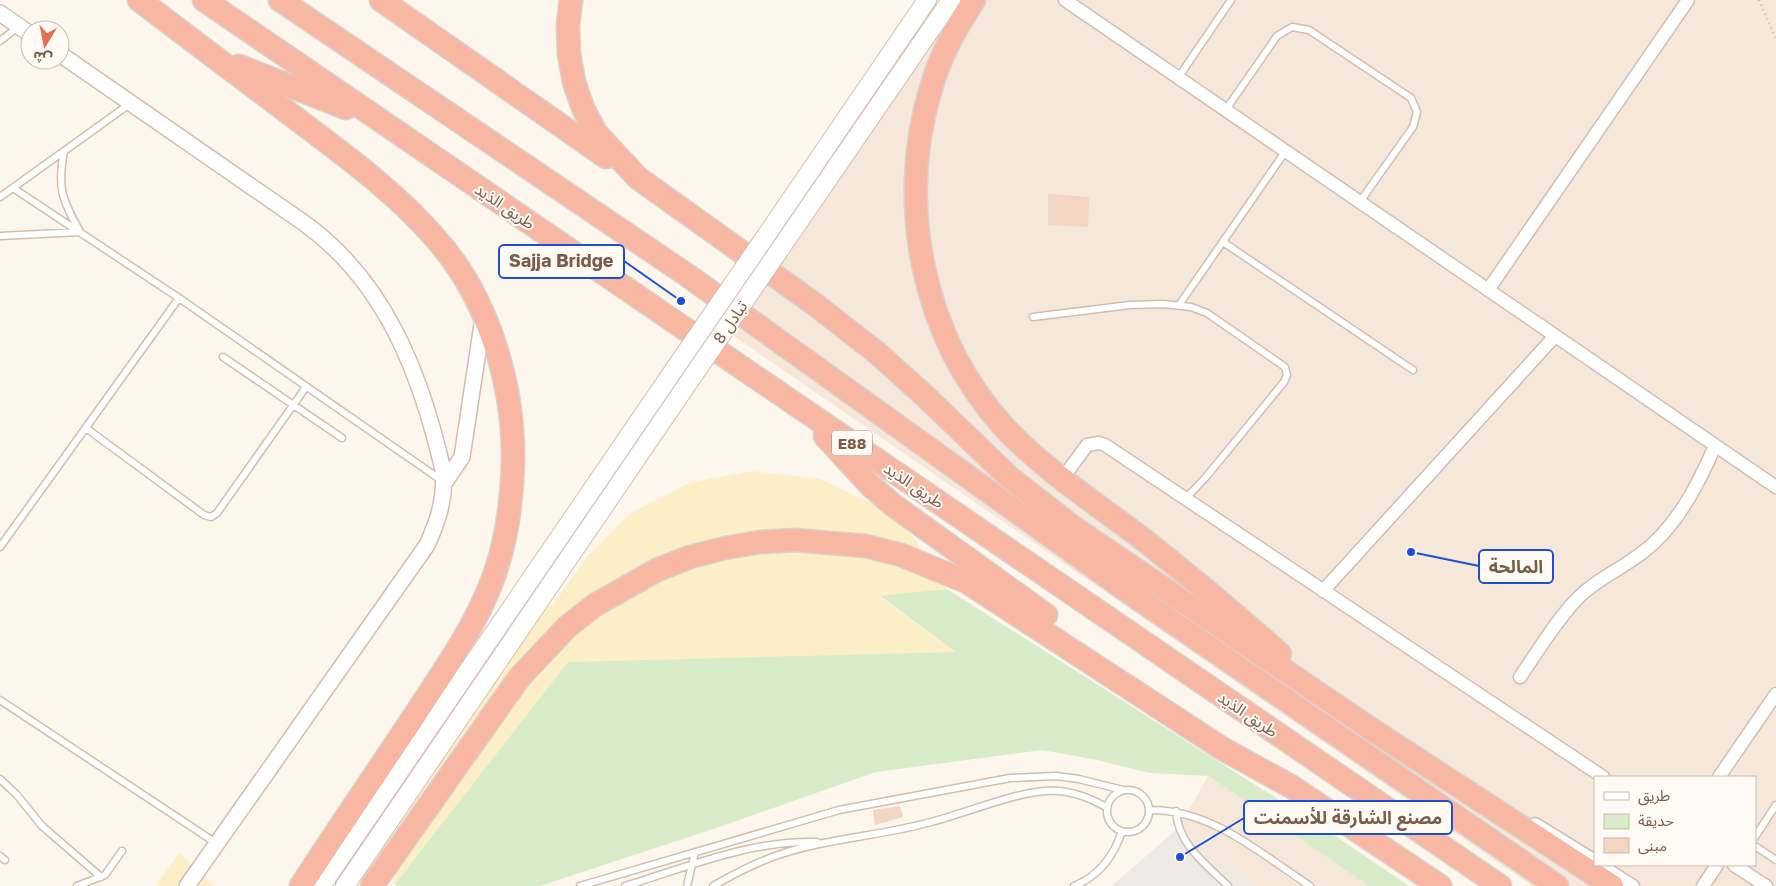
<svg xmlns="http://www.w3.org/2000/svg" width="1776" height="886" viewBox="0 0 1776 886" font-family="'Golos Text','Noto Sans Arabic',sans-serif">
	<rect width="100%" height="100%" fill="#fdf6ec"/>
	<path fill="#f5e8da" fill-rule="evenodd" d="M942,0H1776V886H1532L719,326ZM1595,777H1755V865H1595Z
		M1209,775L1372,886H1252L1178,828Z"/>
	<path fill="#efe9e4" d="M1178,828L1252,886H1112Z"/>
	<path fill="#d8ecc9" d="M947,589L1334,835L1409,886H1369L1209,776L1150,773L1097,760L1042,750L876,772L722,826L540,886H399L395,884L564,646L954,651L879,595Z"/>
	<path fill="#fcefc7" d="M752,471L820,479L899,516L947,589L879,596L955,652L568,662L395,884L380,860L383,836L463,695L498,643L554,603L586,558L629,514L689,483Z
		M179,853L215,886H156Z"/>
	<path fill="#f3d5c3" d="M1048,194L1089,197L1088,227L1048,225Z
		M900,806L903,817L875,825L873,810Z"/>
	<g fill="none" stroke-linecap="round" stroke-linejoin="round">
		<g stroke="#d1beb0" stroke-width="9">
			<path id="service" d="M0,41L18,27
				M1178,78L1231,0
				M1225,111L1277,36L1292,27L1309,30L1411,98L1417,112L1413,127L1359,203
				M13,188L179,298L441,480
				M0,197L131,103
				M0,236L80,232C62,199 57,189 64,151
				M1223,242L1413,370
				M1179,305L1285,152
				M1033,317L1130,305L1163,304L1191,307L1207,313L1285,367L1287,375L1284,382L1206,477L1185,499
				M223,357L342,438
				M86,428L204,515L211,517L217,513L306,387
				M0,547L179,298
				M0,700L216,843
				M0,779L17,795L42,826L101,877
				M1107 811a21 21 0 1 1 42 0a21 21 0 1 1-42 0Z
				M1149,810C1211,809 1260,853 1310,886
				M1176,811C1178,845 1206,864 1228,886
				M1755,837L1776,805
				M1755,846L1776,860
				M0,856L5,860
				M77,886L105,875L122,851
				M580,886L839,810L1010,778L1056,776L1079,779L1123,790
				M625,886C688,867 750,840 817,842
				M687,886L695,852
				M713,886C734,874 755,863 778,855C828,838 881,836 931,822C966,813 1010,794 1045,791C1068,789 1087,796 1106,807
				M1074,886C1099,876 1114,856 1122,831"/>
		</g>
		<g stroke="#d1beb0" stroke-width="15">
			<path id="minor" d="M1065,0L1776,487
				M1488,290L1688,0
				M1063,478L1087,445L1099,443L1105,445L1603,777
				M1323,591L1555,336
				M1520,677C1538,651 1555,622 1577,599C1595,580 1618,571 1639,555C1675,530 1698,485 1715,446
				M1719,777L1776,694
				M1535,824L1595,861
				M1600,865L1633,886
				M1734,865L1766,886
				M1703,886L1717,865"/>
		</g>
		<g stroke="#d1beb0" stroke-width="18">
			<path id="tertiary" d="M0,13L30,34
				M60,54L304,223C386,282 421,375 443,470C446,497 438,521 427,545L187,886
				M445,482L462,457L483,318"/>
		</g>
		<g stroke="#d6c0b0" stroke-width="20">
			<path id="secondary" d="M759,246L927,0
				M776,255L951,0
				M321,886L667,380
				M345,886L684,389"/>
		</g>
		<g stroke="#dad1cd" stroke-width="25">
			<path id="motorway" d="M139,0C191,39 242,78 294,117C344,155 396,192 437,240C488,298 514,384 513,461C512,507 505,554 486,596C467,639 440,676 415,715C377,772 338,829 301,886
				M204,0L1500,886
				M280,0L687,275L1126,590L1557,886
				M381,0L606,157
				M571,0L568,25L569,54L574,82L583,108L596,133L638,178L813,303L876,352L925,396L1009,477L1073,527L1371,729L1612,886
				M974,0C956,28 940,56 931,88C896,203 922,337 1004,427C1045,471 1097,504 1144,540C1191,577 1236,615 1280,654
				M239,66L346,108
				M825,436L869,484L893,505L1046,615
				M372,886L519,678L567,627L595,605L657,570L690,557L725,548L760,542L795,540L866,546L901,555L967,582L1223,749L1292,787L1440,886"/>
		</g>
		<path stroke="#d9b8a5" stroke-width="2.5" stroke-dasharray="1 4" stroke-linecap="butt" d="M1759,0L1776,39"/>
		<use href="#service" stroke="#fff" stroke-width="6"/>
		<use href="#minor" stroke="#fff" stroke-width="12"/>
		<use href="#tertiary" stroke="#fff" stroke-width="15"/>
		<use href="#secondary" stroke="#fff" stroke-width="18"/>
		<use href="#motorway" stroke="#f7b7a3" stroke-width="22"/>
		<g stroke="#d6c0b0" stroke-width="20" stroke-linecap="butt">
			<path id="secondary-bridge" d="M667,380L759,246
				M684,389L776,255"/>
		</g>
		<use href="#secondary-bridge" stroke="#fff" stroke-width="18"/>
	</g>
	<g text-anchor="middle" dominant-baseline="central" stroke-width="4" stroke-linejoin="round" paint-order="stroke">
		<rect fill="#fffaf3" stroke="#a28b7f" stroke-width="1" x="832" y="430.5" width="40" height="25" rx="4"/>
		<g font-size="15" font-weight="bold" fill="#7a5c4d">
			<text x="852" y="443">E88</text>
		</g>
		<g font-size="16" fill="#7a5c4d" stroke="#fffaf3">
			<text transform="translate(505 206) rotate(34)">طريق الذيد</text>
			<text transform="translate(730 322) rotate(-56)">تبادل 8</text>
			<text transform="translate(914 485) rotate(34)">طريق الذيد</text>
			<text transform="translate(1248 714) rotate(34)">طريق الذيد</text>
		</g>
	</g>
	<path fill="none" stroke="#1d4ed8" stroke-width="2" d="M681 301L624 261M1411 552L1479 566M1180 857L1244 818"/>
	<g fill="#1d4ed8" stroke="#fffaf3" stroke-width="2">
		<circle cx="681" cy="301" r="5"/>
		<circle cx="1411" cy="552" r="5"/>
		<circle cx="1180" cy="857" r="5"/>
	</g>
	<g fill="#fffaf3" stroke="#1d4ed8" stroke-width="2">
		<rect x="499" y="245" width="125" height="33" rx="5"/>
		<rect x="1479" y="550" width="74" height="33" rx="5"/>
		<rect x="1244" y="801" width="208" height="33" rx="5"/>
	</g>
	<g font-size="18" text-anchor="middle" font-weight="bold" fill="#7a5c4d">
		<text x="561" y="267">Sajja Bridge</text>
		<text x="1516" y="573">المالحة</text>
		<text x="1348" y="824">مصنع الشارقة للأسمنت</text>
	</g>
	<rect x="1594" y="776" width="162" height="90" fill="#fffaf3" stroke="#cabbb1"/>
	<rect x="1604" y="792" width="25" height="8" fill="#ffffff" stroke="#cabbb1"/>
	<text x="1638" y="801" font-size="15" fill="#7a5c4d">طريق</text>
	<rect x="1604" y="814" width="25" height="15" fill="#d8ecc9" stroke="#cabbb1"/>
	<text x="1638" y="826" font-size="15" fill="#7a5c4d">حديقة</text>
	<rect x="1604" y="838" width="25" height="15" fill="#f3d5c3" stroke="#cabbb1"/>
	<text x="1638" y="851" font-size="15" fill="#7a5c4d">مبنى</text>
	<g transform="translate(45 45) rotate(190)"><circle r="24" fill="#fffaf3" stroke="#cabbb1"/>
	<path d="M0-4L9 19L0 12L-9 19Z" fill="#e76f51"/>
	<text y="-8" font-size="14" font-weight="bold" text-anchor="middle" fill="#7a5c4d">ش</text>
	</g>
</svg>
